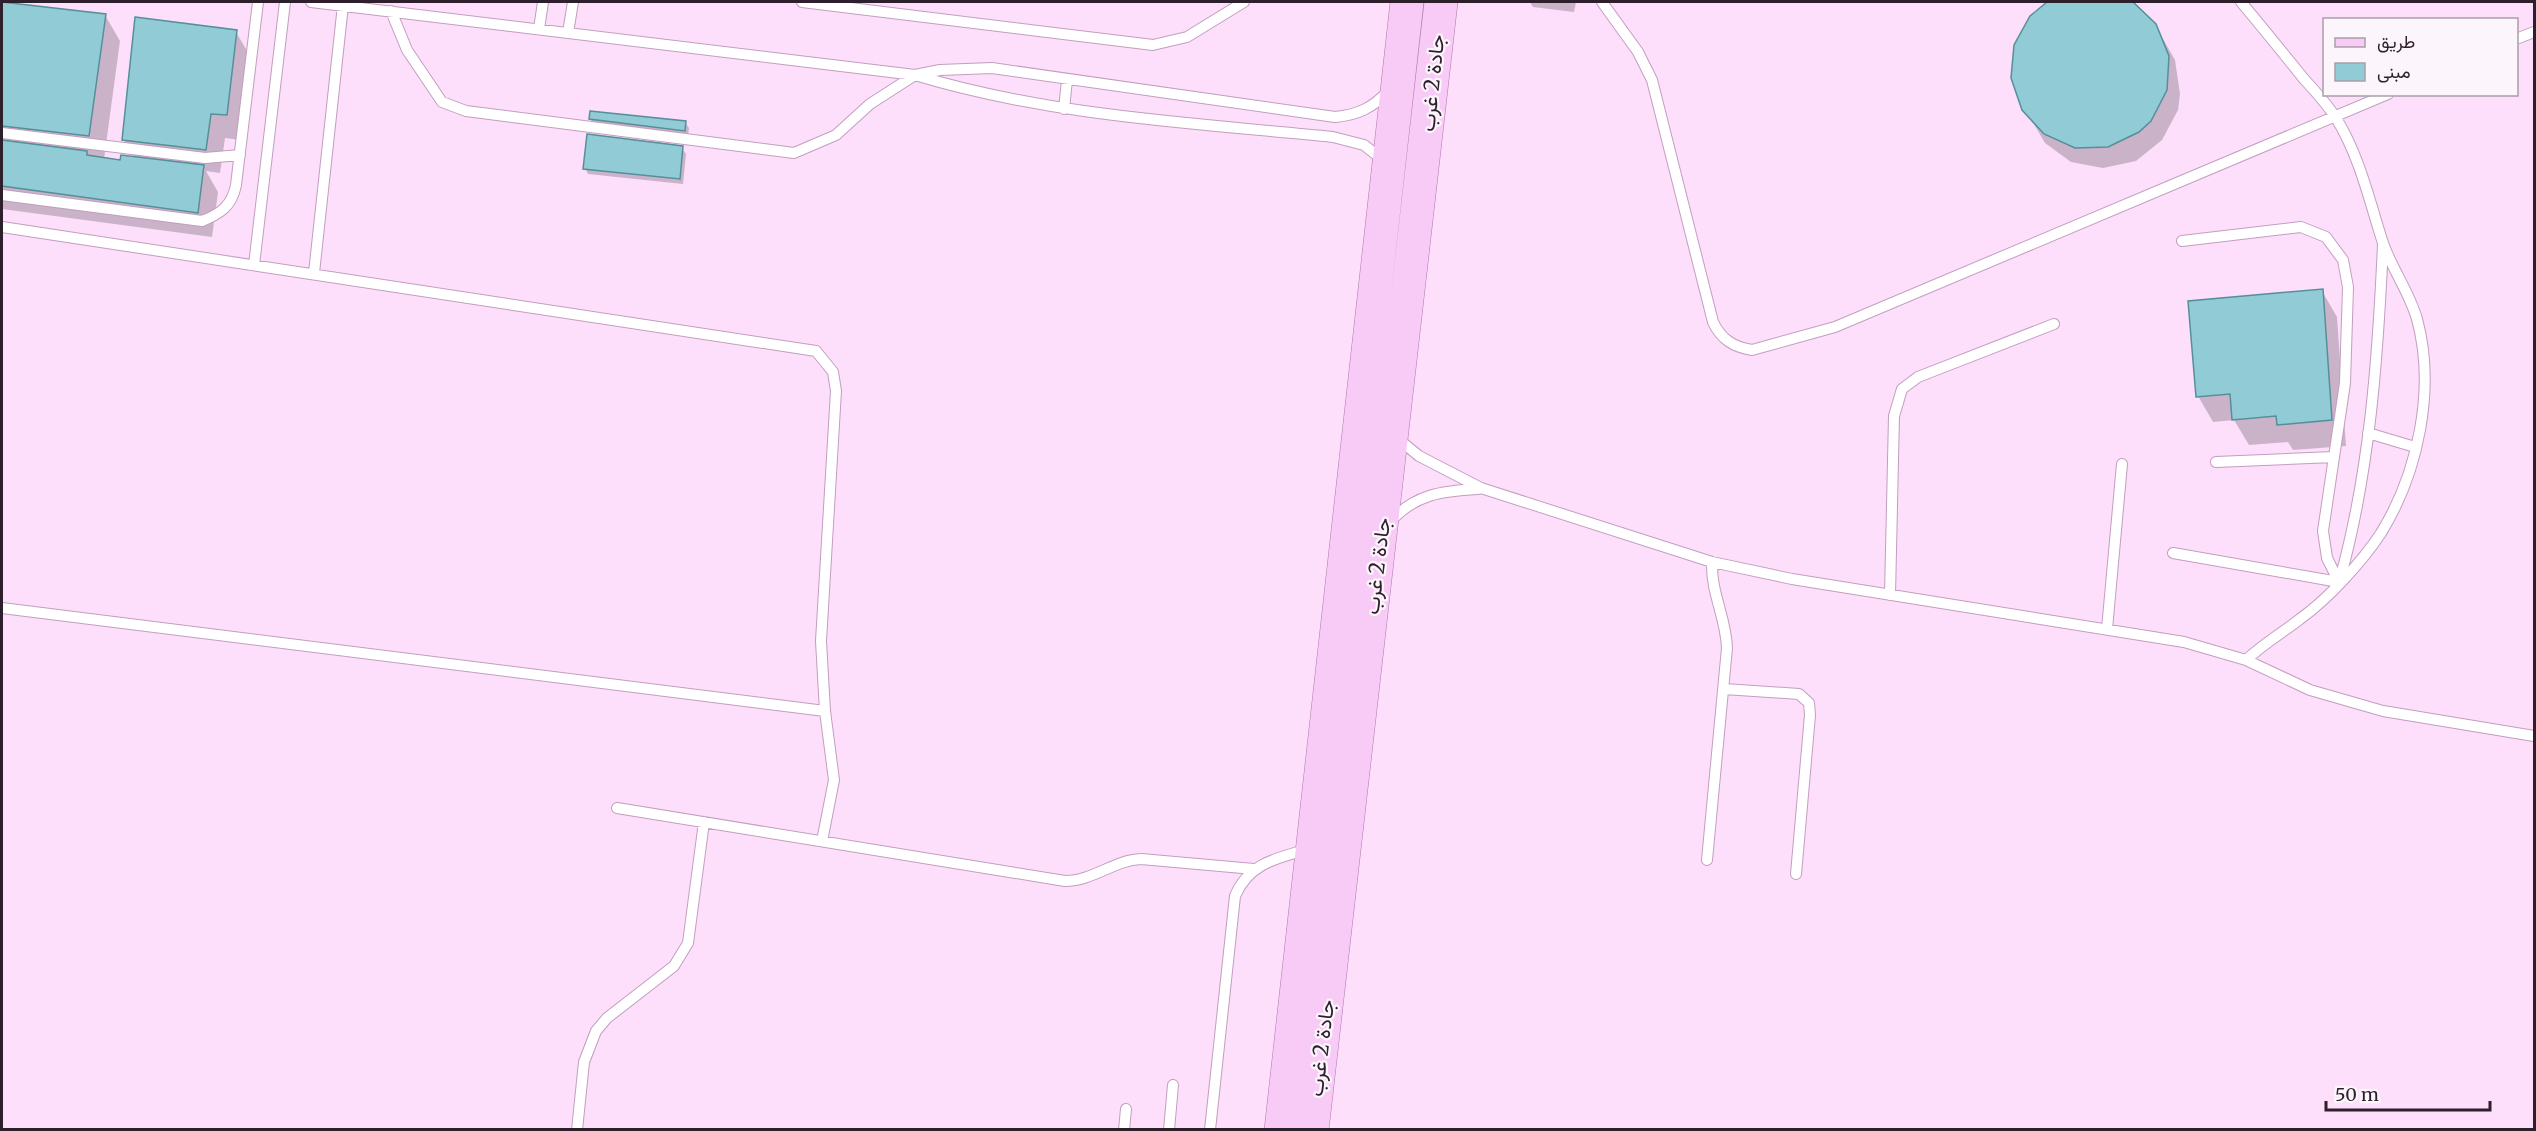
<svg xmlns="http://www.w3.org/2000/svg" width="2536" height="1131" viewBox="0 0 2536 1131" font-family="Merriweather,Vazirmatn,serif">
	<rect width="100%" height="100%" fill="#fddffb"/>
	<path fill="#0003" d="M1530,2H1576L1574,12L1533,7Z
		M2052,2H2131L2155,25L2175,60L2180,94L2178,110L2162,140L2136,161L2103,168L2071,162L2045,143L2016,94L2012,61L2022,30L2042,6Z
		M2,3L105,15L120,41L104,159L121,162L134,158L124,140L236,32L250,56L240,140L225,138L220,173L206,171L218,192L212,237L2,209Z
		M590,119L685,122L689,128L688,137L594,125Z
		M682,148L686,154L683,184L588,174L585,168Z
		M2322,291L2337,317L2346,446L2293,450L2288,442L2249,445L2234,420L2213,422L2198,396Z"/>
	<path fill="#91ccd6" stroke="#558f98" stroke-width="1.5" d="M2,2L106,14L89,136L2,126Z
		M2047,2H2133L2156,24L2169,56L2167,90L2151,121L2139,132L2108,147L2075,148L2044,134L2022,110L2011,78L2014,45L2030,16Z
		M135,17L237,30L227,115L211,114L206,150L122,140Z
		M590,111L686,121L685,131L589,119Z
		M587,134L683,146L680,179L583,169Z
		M2,140L87,151V155L120,160L121,155L204,165L198,213L2,186Z
		M2323,289L2332,420L2277,425L2276,416L2232,420L2230,394L2196,397L2188,301Z"/>
	<g fill="none" stroke-linecap="round" stroke-linejoin="round">
		<g stroke="#c29ebf" stroke-width="12">
			<path id="lane" d="M311,2L915,75C1050,116 1193,123 1333,137L1364,145L1383,160
				M802,2L1153,45L1187,37L1244,2
				M1602,2L1638,52L1652,80L1713,322C1721,339 1733,347 1752,350L1835,327L2388,94
				M2241,2C2262,27 2283,53 2304,79C2315,91 2327,104 2336,118C2359,155 2369,199 2382,240C2391,268 2409,291 2417,319C2436,389 2418,473 2381,533C2362,562 2328,599 2300,619C2282,633 2263,644 2246,660
				M391,11L407,50L442,102L466,111L794,153L836,135L870,104L915,75L940,70L992,68L1335,117C1357,115 1373,108 1388,91
				M539,29L543,2
				M568,33L573,2
				M2516,39L2534,32
				M1064,109L1067,80
				M2,133L205,158L240,155
				M2,195L202,221C220,214 232,206 236,185L258,2
				M2,227L816,351L833,372L836,391L821,641L825,711L834,780L822,841
				M2182,241L2301,227L2326,237L2343,260L2348,287L2345,383L2323,531L2327,558L2339,582
				M254,265L285,2
				M314,273L343,5
				M2368,433L2415,447
				M1397,438L1419,456L1481,488L1712,562L1792,579L2184,642L2246,660L2310,690L2383,711L2534,736
				M2216,462L2334,457
				M1390,522C1415,494 1442,491 1478,489
				M2173,553L2339,582
				M2340,579C2370,471 2378,356 2383,244
				M1890,595L1894,416L1902,389L1918,377L2054,324
				M2,608L825,711
				M2107,629L2122,464
				M1724,689L1799,694L1809,703L1810,715L1796,874
				M617,808L1065,881C1093,881 1114,860 1141,859L1254,869
				M1707,860L1727,648C1726,617 1711,594 1712,562
				M577,1130L584,1062L596,1031L607,1018L674,966L688,943L704,822
				M1124,1130L1126,1109
				M1169,1130L1173,1085
				M1210,1130L1235,896C1249,863 1277,858 1309,849"/>
		</g>
		<g stroke="#ae79ab" stroke-width="34">
			<path id="primary" d="M1281,1130L1407,2
				M1312,1130L1441,2"/>
		</g>
		<use href="#lane" stroke="#fff" stroke-width="10"/>
		<use href="#primary" stroke="#f8cbf6" stroke-width="33"/>
	</g>
	<g text-anchor="middle" dominant-baseline="central" stroke-width="4.5" stroke-linejoin="round" paint-order="stroke">
		<g font-size="21" fill="#2d1f2c" stroke="#fcf5fc">
			<text transform="translate(1432 83) rotate(-84)">جادة 2 غرب</text>
			<text transform="translate(1377 566) rotate(-83)">جادة 2 غرب</text>
			<text transform="translate(1321 1048) rotate(-83)">جادة 2 غرب</text>
		</g>
	</g>
	<rect width="2536" height="1131" fill="none" stroke="#2d1f2c" stroke-width="6"/>
	<rect x="2323" y="18" width="195" height="78" fill="#fcf5fc" stroke="#a99fa9" stroke-width="1.5"/>
	<rect x="2335" y="38" width="30" height="9" fill="#f8cbf6" stroke="#a99fa9" stroke-width="1.5"/>
	<text x="2377" y="48" font-size="18" fill="#2d1f2c">طريق</text>
	<rect x="2335" y="63" width="30" height="18" fill="#91ccd6" stroke="#a99fa9" stroke-width="1.5"/>
	<text x="2377" y="78" font-size="18" fill="#2d1f2c">مبنى</text>
	<path d="M2326 1101v9h164v-9" fill="none" stroke="#2d1f2c" stroke-width="3"/>
	<text x="2335" y="1101" font-size="18" fill="#2d1f2c" stroke="#fcf5fc" stroke-width="4.5" paint-order="stroke">50 m</text>
</svg>
